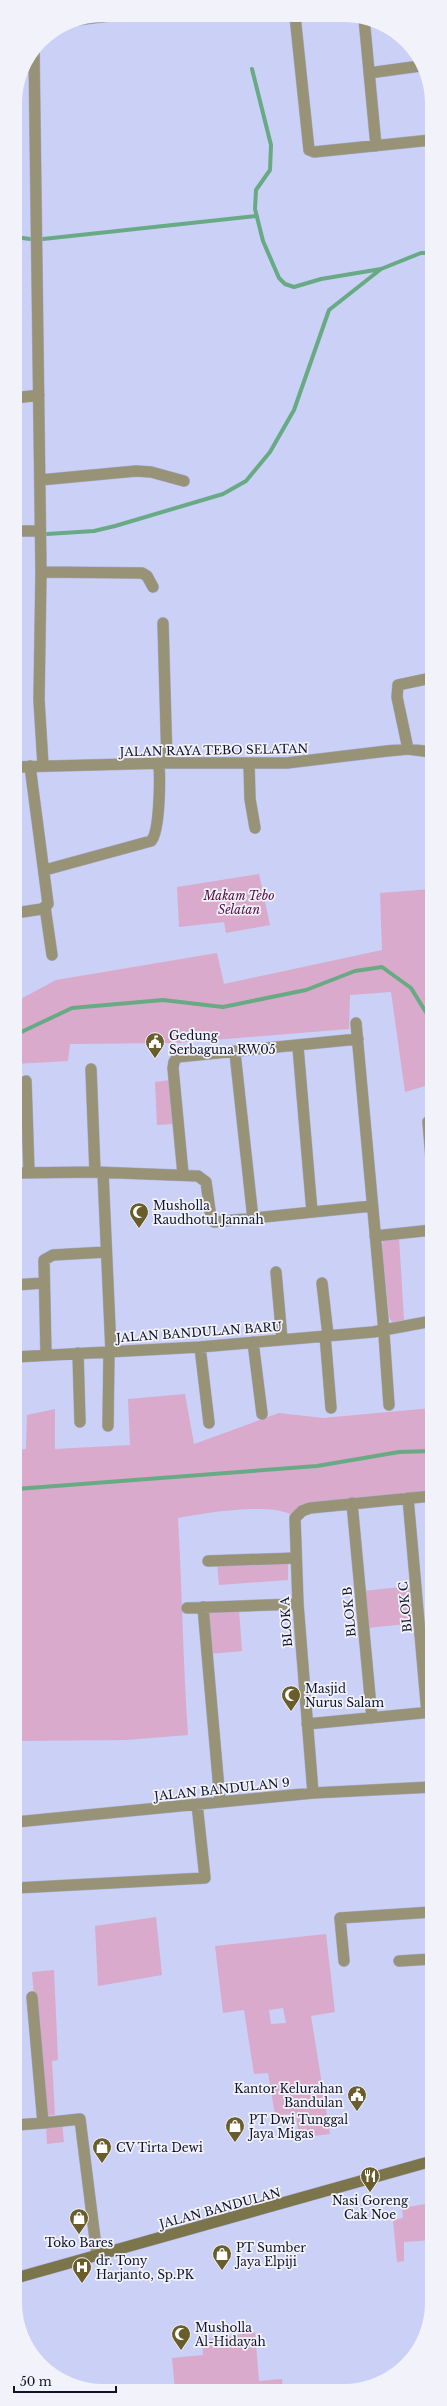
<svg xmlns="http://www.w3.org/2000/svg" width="447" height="2406" viewBox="0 0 447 2406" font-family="'Libre Baskerville',serif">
	<rect width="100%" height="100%" fill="#cad0f6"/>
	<path fill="#d9aacb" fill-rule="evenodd" d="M259,874L270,925L226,933L224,922L179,927L177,887Z
		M431,889L432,1084L405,1092L391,992L350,995L349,1029L176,1043L70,1044L68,1061L15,1064V1002L56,980L217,953L224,984L382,950L380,893Z
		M170,1080L173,1124L157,1125L155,1082Z
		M399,1237L404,1320L392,1322L389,1317L382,1247L383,1240Z
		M185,1394L194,1444L279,1413L323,1418L432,1408V1491L304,1505L290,1514C266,1503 205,1513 178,1518C182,1590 183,1662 188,1735L126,1740L16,1741V1450L26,1449L27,1415L55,1409V1449L130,1445L128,1399Z
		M288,1561V1580L219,1585L217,1563Z
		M412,1586L416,1623L367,1628L363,1591Z
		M239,1610L242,1651L209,1654L207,1612Z
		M156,1917L162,1975L98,1986L95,1926Z
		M326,1934L335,2012L311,2016L330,2134L299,2138L296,2114L275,2115L268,2073L254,2074L244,2010L223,2013L215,1946ZM283,2008L286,2023L271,2024L269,2010Z
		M54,1970L58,2060L52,2061L55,2115L44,2116L32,1972Z
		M62,2123L64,2142L47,2144L46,2125Z
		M432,2203V2240L404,2242V2261L397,2262L393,2220L403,2218L402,2208Z
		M255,2332L259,2381L282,2379L283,2390H175L172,2358L203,2355L202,2340Z"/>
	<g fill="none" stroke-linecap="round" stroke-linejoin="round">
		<path stroke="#68aa84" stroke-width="4" d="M252,69L271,145L270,170L256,190L255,209L263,241L279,278L285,284L294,287L321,279L381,269L421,253H431
			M15,237L30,239
			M43,239L257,216
			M47,534L94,531L115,526L223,494L246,481L270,452L294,410L329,310L381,269
			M15,1035L72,1008L163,1000L223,1007L306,990L355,971L382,967L411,988L432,1022
			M16,1489L317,1466L399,1452L432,1451"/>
		<g stroke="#a9aed1" stroke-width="12">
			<path id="minor" d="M295,16L309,150L314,152L431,140
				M364,18L376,146
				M76,20L116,15
				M34,50L41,572L39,700L43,765
				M369,73L420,66
				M15,398L39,395
				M40,480L136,471L151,472L184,481
				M15,531H40
				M41,572L142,573L147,576L153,587
				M163,623L167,763
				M408,749L397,697L398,685L431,678
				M249,764L250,799L255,828
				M15,767L167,763H287L387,751L408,749L431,752
				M45,870L151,841C160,832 160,779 159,765
				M45,907L52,955
				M15,913L42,909L48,904L30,766
				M356,1023L383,1320L389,1405
				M298,1047L312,1212
				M235,1053L253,1219
				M91,1069L95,1172
				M26,1081L29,1172
				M432,1121L428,1122L432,1169
				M15,1173L95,1172L198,1176L206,1182L211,1218L214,1222L372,1206
				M103,1173L111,1351
				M183,1174L173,1068L174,1062L177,1057L358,1039
				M375,1236L432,1230
				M276,1272L282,1339
				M322,1283L328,1335
				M15,1285L43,1283
				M325,1335L331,1408
				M253,1342L262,1414
				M200,1347L209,1423
				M78,1353L80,1422
				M46,1355L44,1260L53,1255L106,1252
				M15,1357L200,1347L373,1332L432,1321
				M108,1426L109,1351
				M408,1498L427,1713
				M352,1503L372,1718
				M208,1561L296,1558
				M203,1607L220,1801
				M187,1608L298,1604
				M307,1724L432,1712
				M313,1793L298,1604L295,1518L302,1511L310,1508L432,1496
				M16,1822L313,1793L432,1787
				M16,1888L205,1878L197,1804
				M344,1961L340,1918L432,1912
				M399,1961L432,1959
				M43,2123L80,2119L97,2255
				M16,2125L43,2123L32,1997"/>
		</g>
		<g stroke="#a9aed1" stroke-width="12">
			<path id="secondary" d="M16,2278L432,2161"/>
		</g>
		<use href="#minor" stroke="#989377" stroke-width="11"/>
		<use href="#secondary" stroke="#7c744a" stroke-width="11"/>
	</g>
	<defs>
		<g id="civic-pin" transform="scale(1)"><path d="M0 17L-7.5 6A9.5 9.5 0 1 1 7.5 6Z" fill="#695e2b" stroke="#f2f3fa"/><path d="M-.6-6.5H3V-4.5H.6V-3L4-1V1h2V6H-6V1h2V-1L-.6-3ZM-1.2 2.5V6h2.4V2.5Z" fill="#fff"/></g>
		<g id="mosque-pin" transform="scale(1)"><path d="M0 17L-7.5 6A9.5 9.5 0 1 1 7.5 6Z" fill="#695e2b" stroke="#f2f3fa"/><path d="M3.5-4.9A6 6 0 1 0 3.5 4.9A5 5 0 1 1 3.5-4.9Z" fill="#fff"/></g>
		<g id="shop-pin" transform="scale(1)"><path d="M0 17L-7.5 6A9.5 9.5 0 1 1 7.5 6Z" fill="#695e2b" stroke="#f2f3fa"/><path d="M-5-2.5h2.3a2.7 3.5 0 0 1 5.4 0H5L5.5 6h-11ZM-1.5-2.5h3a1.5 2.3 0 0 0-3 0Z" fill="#fff"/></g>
		<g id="restaurant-pin" transform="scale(1)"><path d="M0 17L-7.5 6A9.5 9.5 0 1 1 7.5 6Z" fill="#695e2b" stroke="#f2f3fa"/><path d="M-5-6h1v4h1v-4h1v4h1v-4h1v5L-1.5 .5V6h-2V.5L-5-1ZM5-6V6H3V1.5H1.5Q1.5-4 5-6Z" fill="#fff"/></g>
		<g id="hospital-pin" transform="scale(1)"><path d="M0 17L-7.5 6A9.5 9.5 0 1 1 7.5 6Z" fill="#695e2b" stroke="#f2f3fa"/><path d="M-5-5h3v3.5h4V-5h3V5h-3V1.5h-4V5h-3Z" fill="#fff"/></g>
	</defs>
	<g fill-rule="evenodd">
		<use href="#civic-pin" x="155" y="1042"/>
		<use href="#mosque-pin" x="139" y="1212"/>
		<use href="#mosque-pin" x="291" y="1695"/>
		<use href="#civic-pin" x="357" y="2095"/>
		<use href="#shop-pin" x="235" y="2126"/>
		<use href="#shop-pin" x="102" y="2147"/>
		<use href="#restaurant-pin" x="370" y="2176"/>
		<use href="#shop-pin" x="79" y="2218"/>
		<use href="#shop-pin" x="222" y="2254"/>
		<use href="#hospital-pin" x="82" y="2267"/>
		<use href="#mosque-pin" x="181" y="2334"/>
	</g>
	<g text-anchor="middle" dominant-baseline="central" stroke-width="3.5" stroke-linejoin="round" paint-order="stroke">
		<g font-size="12" fill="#111329" stroke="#f2f3fa">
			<text transform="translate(214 750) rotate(-1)">JALAN RAYA TEBO SELATAN</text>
			<text transform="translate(199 1332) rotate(-4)">JALAN BANDULAN BARU</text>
			<text transform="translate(405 1607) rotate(-95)">BLOK C</text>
			<text transform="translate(349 1612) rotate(-95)">BLOK B</text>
			<text transform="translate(286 1622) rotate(-94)">BLOK A</text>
			<text transform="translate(222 1789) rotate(-6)">JALAN BANDULAN 9</text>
			<text transform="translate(220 2208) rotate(-15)">JALAN BANDULAN</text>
		</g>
		<g font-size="12" font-style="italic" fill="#510b44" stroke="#f2f3fa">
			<text x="239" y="895">Makam Tebo<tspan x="239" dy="14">Selatan</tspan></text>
		</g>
		<g font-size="12" fill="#111329" stroke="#f2f3fa" text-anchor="start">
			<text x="169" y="1035">Gedung<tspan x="169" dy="14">Serbaguna RW05</tspan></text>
			<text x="153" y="1205">Musholla<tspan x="153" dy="14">Raudhotul Jannah</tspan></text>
			<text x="305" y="1688">Masjid<tspan x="305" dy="14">Nurus Salam</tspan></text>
			<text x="343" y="2088" text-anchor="end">Kantor Kelurahan<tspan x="343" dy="14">Bandulan</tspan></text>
			<text x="249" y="2119">PT Dwi Tunggal<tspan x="249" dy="14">Jaya Migas</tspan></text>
			<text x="116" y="2147">CV Tirta Dewi</text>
			<text x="370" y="2200" text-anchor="middle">Nasi Goreng<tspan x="370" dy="14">Cak Noe</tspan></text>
			<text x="79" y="2242" text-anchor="middle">Toko Bares</text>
			<text x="236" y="2247">PT Sumber<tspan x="236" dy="14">Jaya Elpiji</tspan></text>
			<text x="96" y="2260">dr. Tony<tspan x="96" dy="14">Harjanto, Sp.PK</tspan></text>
			<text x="195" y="2327">Musholla<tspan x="195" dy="14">Al-Hidayah</tspan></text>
		</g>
	</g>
	<path d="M0 0H447V2406H0ZM103 22H344A81 81 0 0 1 425 103V2303A81 81 0 0 1 344 2384H103A81 81 0 0 1 22 2303V103A81 81 0 0 1 103 22Z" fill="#f2f3fa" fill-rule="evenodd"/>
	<path d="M14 2386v6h102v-6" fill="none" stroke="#111329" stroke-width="2"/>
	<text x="20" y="2386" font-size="12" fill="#111329" stroke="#f2f3fa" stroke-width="3" paint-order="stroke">50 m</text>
</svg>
